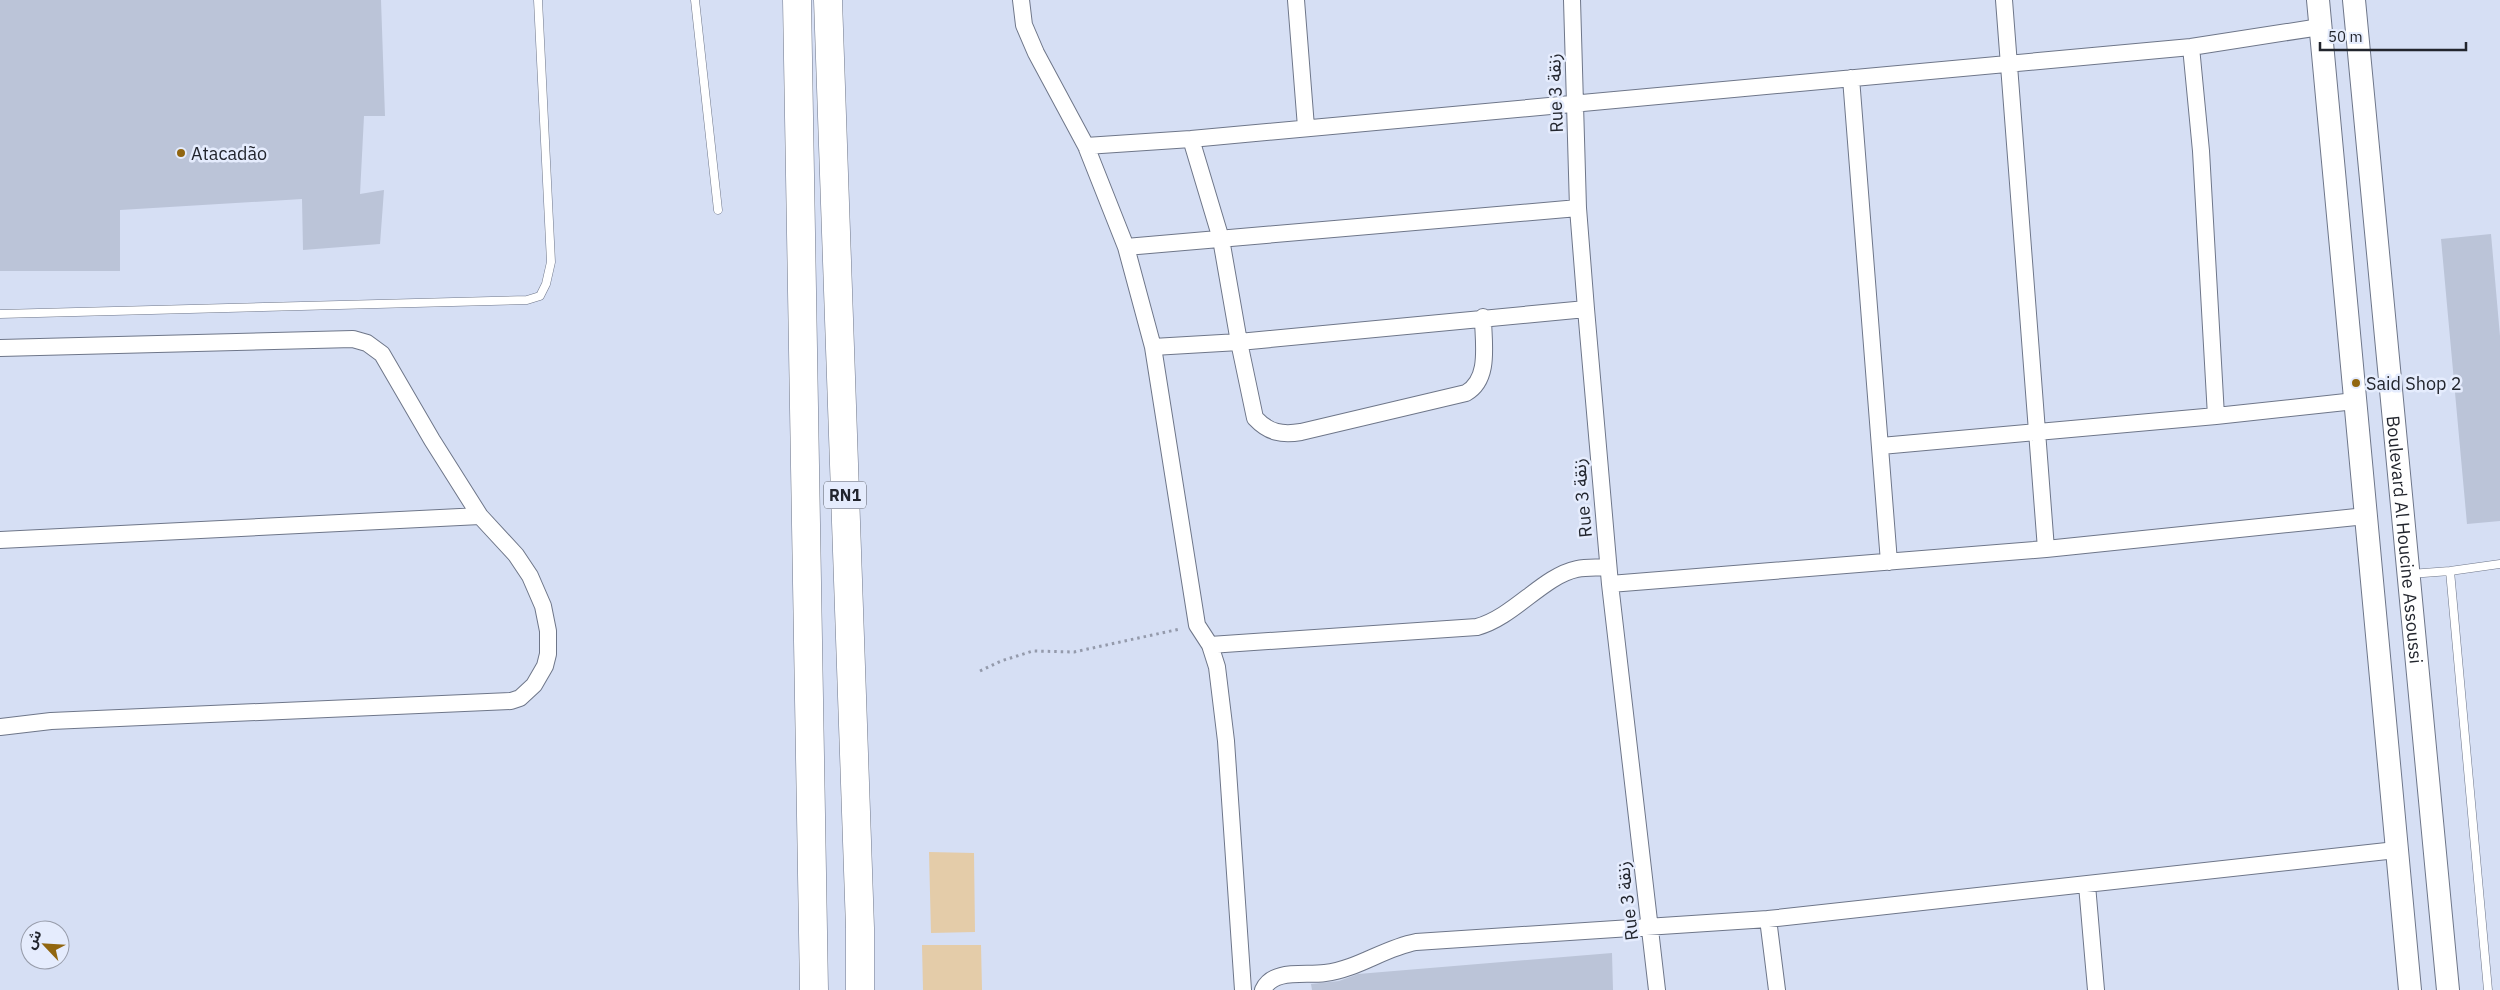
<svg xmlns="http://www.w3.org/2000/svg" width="2500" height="990" viewBox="0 0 2500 990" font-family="'IBM Plex Sans','Noto Sans Arabic',sans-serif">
	<rect width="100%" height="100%" fill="#d6dff4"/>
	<path fill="#e4cca9" d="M929,852L974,853L975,932L931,933Z
		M922,945H981L982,990H923Z"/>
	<path fill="#bbc4d8" d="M0,0H381L385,116H364L360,194L384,190L380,244L303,250L302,199L120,210V271H0Z
		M2491,234L2500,336V521L2467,524L2441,239Z
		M1612,953L1613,990H1312L1311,984L1339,981L1358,974Z"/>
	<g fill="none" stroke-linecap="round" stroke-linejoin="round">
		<g stroke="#6e7689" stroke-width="9">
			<path id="lane" d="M695,0L718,210
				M0,314L527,300L540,296L546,284L551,262L538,0
				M2450,571L2488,990
				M2410,574L2450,571L2500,564"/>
		</g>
		<g stroke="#6e7689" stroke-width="18">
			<path id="street" d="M1021,0L1024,25L1036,53L1086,146L1126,247L1153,347L1197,625L1210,645L1217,667L1226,741L1243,990
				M1296,0L1306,127
				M1572,0L1578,208L1586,309L1610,584L1657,990
				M2004,0L2046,549
				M2191,47L2201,151L2216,416
				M1851,78L1889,562
				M1191,139L1221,239L1239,342L1255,418C1269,433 1282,435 1301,432L1466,393C1491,379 1483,342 1483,317
				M1086,146L1191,139L2191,47L2320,27
				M1126,247L1578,208
				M1153,347L1239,342L1586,309
				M0,348L353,339L367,343L382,354L432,440L480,516L516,555L530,576L543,606L548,631V654L545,666L534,685L520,698L511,701L51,721L0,727
				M1881,446L2216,416L2355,401
				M0,540L480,516
				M1610,584L2046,549L2366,516
				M1210,645L1477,627C1514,617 1543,576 1577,569C1587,567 1598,568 1608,567
				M2087,885L2096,990
				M1768,919L1777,990
				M1263,990C1273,968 1305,976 1325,973C1358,969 1384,948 1416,942L1768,919L2396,850"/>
		</g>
		<g stroke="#6e7689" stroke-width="24">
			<g id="secondary">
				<path d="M2318,0L2410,990"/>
				<path id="s1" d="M2354,0L2448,990"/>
			</g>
		</g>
		<g stroke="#6e7689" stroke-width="29">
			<path id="highway" d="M797,0L814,990
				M828,0L860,928V990"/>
		</g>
		<path stroke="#949aab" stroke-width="3" stroke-dasharray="2.5 4" stroke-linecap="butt" d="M980,671L1001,661L1033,651L1074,652L1180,629"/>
		<use href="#lane" stroke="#fff" stroke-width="8"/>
		<use href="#street" stroke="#fff" stroke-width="16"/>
		<use href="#secondary" stroke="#fff" stroke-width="22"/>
		<use href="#highway" stroke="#fff" stroke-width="28"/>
	</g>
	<g fill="#916610" stroke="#e5ecfd" stroke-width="2">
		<circle cx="181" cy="153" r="5"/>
		<circle cx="2356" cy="383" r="5"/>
	</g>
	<g text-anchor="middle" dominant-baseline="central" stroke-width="5" stroke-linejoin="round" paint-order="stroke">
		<rect fill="#e5ecfd" stroke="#5c616b" stroke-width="1" x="824" y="481.5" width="42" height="27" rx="4"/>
		<g font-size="16" font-weight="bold" fill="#22252d">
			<text x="845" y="495">RN1</text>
		</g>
		<g font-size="18" fill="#22252d" stroke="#e5ecfd">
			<text transform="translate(1555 93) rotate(-92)">Rue 3 زنقة</text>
			<text transform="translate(1582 498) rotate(-95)">Rue 3 زنقة</text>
			<text stroke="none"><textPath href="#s1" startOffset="542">Boulevard Al Houcine Assoussi</textPath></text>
			<text transform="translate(1627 901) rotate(-97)">Rue 3 زنقة</text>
		</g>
		<g font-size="18" fill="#22252d" stroke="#e5ecfd" text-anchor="start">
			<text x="191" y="153">Atacadão</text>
			<text x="2366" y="383">Said Shop 2</text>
		</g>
	</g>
	<g transform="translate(45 945) rotate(295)"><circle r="24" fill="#e5ecfd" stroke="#979caa"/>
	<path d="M0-4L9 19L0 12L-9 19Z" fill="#916610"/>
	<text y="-8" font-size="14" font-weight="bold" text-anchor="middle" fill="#22252d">ش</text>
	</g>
	<path d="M2320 42v8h146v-8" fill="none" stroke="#22252d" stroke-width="2.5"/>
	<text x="2328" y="42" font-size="15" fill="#22252d" stroke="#e5ecfd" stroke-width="4" paint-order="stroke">50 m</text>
</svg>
